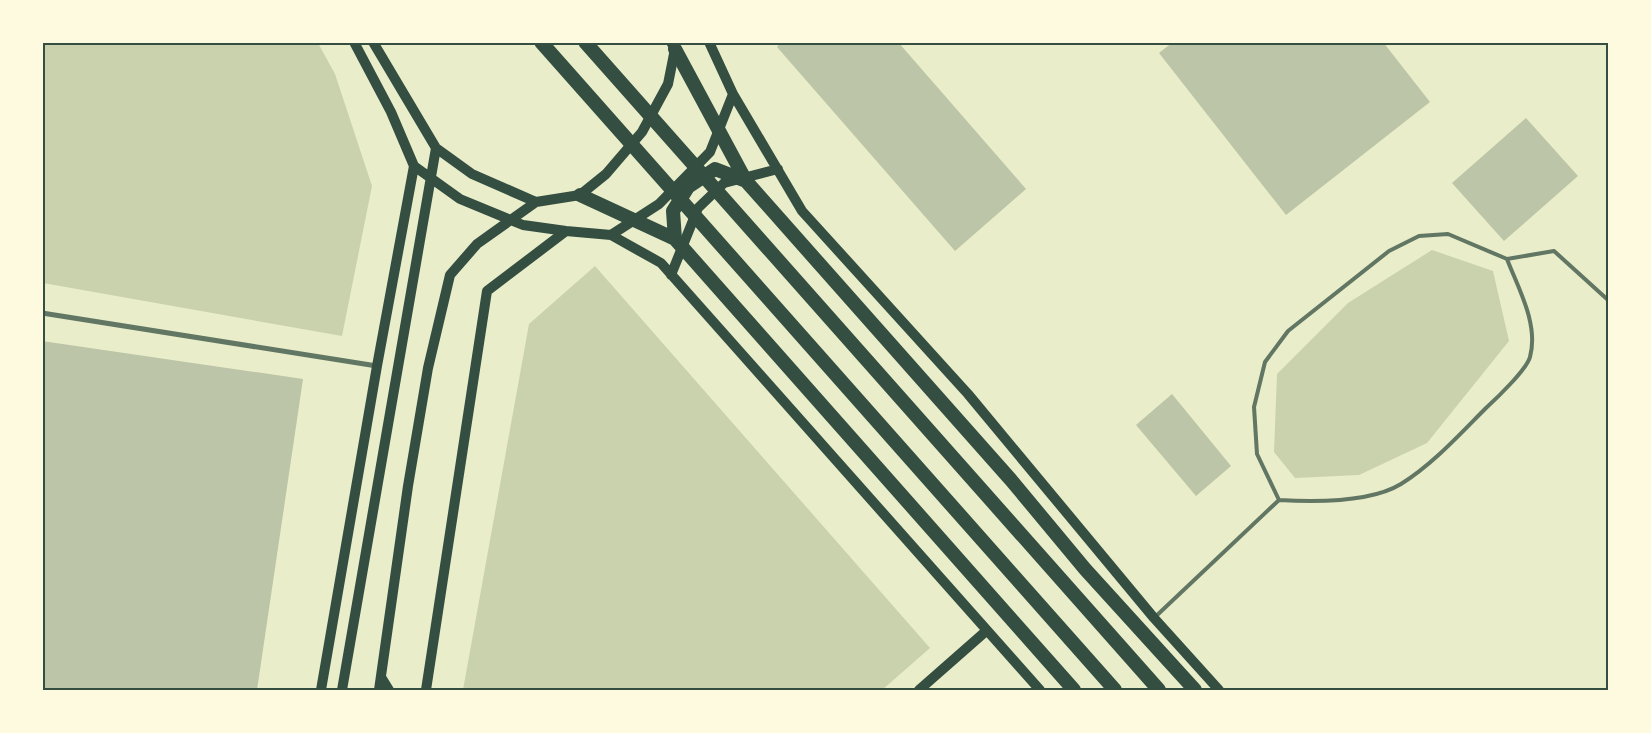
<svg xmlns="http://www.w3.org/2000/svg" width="1651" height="733" viewBox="0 0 1651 733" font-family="'Space Grotesk',sans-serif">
	<rect width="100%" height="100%" fill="#e9edc9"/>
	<path fill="#cad2ad" d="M42,43H318L335,74L372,186L342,336L43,283Z
		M1432,250L1493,271L1509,341L1427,443L1359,475L1295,478L1274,452L1277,374L1348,303Z
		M595,266L930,648L882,690H463L529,324Z"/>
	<path fill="#bcc5a7" d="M781,42H898L1026,189L955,251L777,47Z
		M1173,42H1383L1430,102L1286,215L1159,53Z
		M1526,118L1578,176L1504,241L1452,183Z
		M42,341L303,379L257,690H42Z
		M1172,394L1231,466L1196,496L1136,425Z"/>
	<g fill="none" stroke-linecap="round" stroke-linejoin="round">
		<path stroke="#617663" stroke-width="4" d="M1279,500L1257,454L1254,407L1265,362L1288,331L1389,251L1419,236L1448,234L1507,259
			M1154,618L1279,500C1314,502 1370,503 1401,484C1433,464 1460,434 1486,408C1497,398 1527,369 1530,357C1539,324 1518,288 1507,259L1554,251L1608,300"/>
		<path stroke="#617663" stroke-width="5" d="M42,313L377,366"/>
		<path stroke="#344e41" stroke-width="10" d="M354,42L391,112L414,166L460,199L523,225L566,231L611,235L659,204L710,152L733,94
			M373,42L436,148L472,174L536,202L580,195L606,174L642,132L668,84L675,49L671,42
			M709,42L733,94L802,211L968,394L1154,618L1219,690
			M611,235L661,263L1040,690
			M671,275L698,208L724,183L778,169
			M381,677L389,690
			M321,690L377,366L414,166
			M342,690L436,148
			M379,690L408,486L428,368L450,275L477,244L536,202
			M426,690L487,291L566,231
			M919,690L985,632"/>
		<path stroke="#344e41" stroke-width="14" d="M541,42L1115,690
			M585,42L1159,690
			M675,49L746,181L1011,480L1085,569L1195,690
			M580,195L675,239L1074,690
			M675,239L673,211L688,187L715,169L746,181"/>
	</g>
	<rect width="1651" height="733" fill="none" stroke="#fefae0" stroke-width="88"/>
	<rect x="44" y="44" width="1563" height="645" fill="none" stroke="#344e41" stroke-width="2"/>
</svg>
